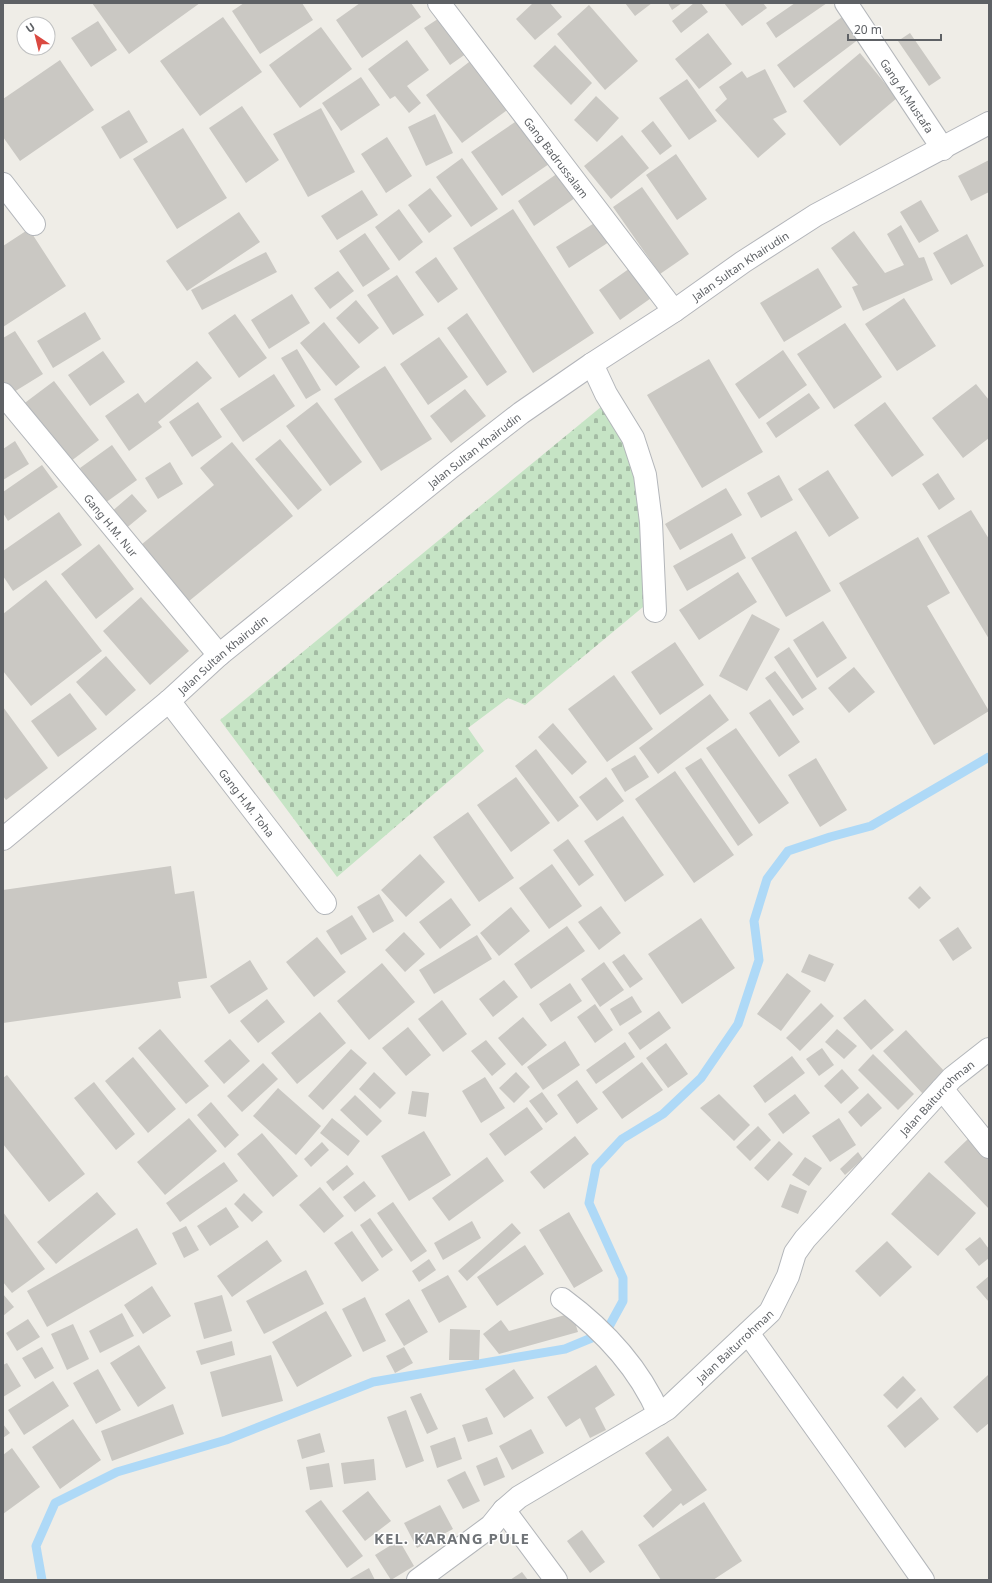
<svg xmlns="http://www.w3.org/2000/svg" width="992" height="1583" viewBox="0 0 992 1583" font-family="'Noto Sans',sans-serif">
	<defs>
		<pattern id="cemetery-stones" width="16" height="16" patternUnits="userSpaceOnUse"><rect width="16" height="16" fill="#c6e4c5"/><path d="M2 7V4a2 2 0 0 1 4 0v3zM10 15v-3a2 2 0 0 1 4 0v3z" fill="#a4bca4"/></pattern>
	</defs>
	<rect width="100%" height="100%" fill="#efede7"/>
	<path fill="url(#cemetery-stones)" d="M607,402L643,470V607L525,705L508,698L468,728L484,751L337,877L220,720Z"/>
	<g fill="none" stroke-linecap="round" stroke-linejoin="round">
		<path stroke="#aed9f7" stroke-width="9" d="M42,1580L36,1546L55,1503L117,1472L226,1440L373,1382L565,1349L606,1332L623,1301V1278L589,1203L596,1167L622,1139L663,1114L701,1078L738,1024L759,960L754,921L767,879L788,851L830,837L871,826L989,757"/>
	</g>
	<path fill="#cac8c3" d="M92,3H200L129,54Z
		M244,3H302L313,20L260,54L232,11Z
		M360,3H411L421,17L362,58L336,20Z
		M533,3H550L562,17L535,40L516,19Z
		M625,3H652L635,16Z
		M668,3H682L672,10Z
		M694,3H701L708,12L681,33L672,21Z
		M724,3H763L767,8L742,26Z
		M795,3H827L776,38L766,23Z
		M589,5L638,61L605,90L557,34Z
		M444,15L470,51L450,65L424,28Z
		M223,17L262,72L200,116L160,61Z
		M842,17L859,39L794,88L777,65Z
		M98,21L117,50L91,67L71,38Z
		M321,27L352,69L300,108L269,65Z
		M708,33L732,64L699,89L675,59Z
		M910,33L941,78L929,86L898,41Z
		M407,40L429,70L407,86L421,103L409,113L395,96L390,99L368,69Z
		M555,45L592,83L571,105L533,66Z
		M860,53L897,98L840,146L803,101Z
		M473,59L510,108L462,143L426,95Z
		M60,60L94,110L20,161L3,137V99Z
		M765,69L787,112L773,119L786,134L758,158L715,110L727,99L719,87L742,71L747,78Z
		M361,77L380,105L341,131L322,103Z
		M687,79L717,121L689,140L659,98Z
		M596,96L619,118L597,142L574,120Z
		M242,106L279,160L246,183L209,128Z
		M321,108L355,172L308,197L273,134Z
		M129,110L148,142L120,159L101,127Z
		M435,114L453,153L426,166L408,127Z
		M518,120L549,164L502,196L471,152Z
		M653,121L672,146L660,155L641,131Z
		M183,128L227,198L177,229L133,159Z
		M622,135L649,168L611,199L584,166Z
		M387,137L412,176L386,193L361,154Z
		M676,154L707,199L677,220L646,175Z
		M462,158L498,209L471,227L436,177Z
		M989,160V192L971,201L958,176Z
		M558,173L575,198L534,226L518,201Z
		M642,187L689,254L660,274L613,207Z
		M430,188L452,216L429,233L408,205Z
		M362,190L378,215L337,240L321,216Z
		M921,200L939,231L919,243L900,212Z
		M399,209L423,242L399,261L375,227Z
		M513,209L594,333L533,373L453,248Z
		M239,212L260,242L187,291L166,261Z
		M596,222L609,242L569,268L556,247Z
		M901,225L919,258L924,257L933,280L863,311L852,287L858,285L831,248L854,231L885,273L904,265L887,234Z
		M29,229L66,286L3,327V246Z
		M365,233L390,269L363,287L339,251Z
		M967,234L984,266L951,285L933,253Z
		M266,252L277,272L202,310L191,290Z
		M436,257L458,289L438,303L415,272Z
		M633,266L654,296L620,320L599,290Z
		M818,268L842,307L784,342L760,303Z
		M338,271L354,291L330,309L314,288Z
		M397,275L424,315L393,335L367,295Z
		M292,294L310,323L269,349L251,320Z
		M904,298L936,346L897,371L865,324Z
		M356,300L379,328L359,344L336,318Z
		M85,312L101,339L53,368L37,341Z
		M467,313L507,372L487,386L447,328Z
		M235,314L267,358L239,378L208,333Z
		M324,322L360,367L336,386L300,343Z
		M845,323L882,377L834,409L797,354Z
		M15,331L43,374L9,395L3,385V338Z
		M439,337L468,377L428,405L400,364Z
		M297,349L321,390L306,399L281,358Z
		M783,350L807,385L759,419L735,384Z
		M103,351L125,382L90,406L68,375Z
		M709,359L763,452L702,488L647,395Z
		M197,361L212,378L158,422L162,427L129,451L105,416L138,393L145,403Z
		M385,366L432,439L381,471L334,399Z
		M274,374L295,406L243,442L220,409Z
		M54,381L99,440L67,464L22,405Z
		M976,384L989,400V438L963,458L932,418Z
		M465,389L486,416L451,443L430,416Z
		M809,393L820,408L776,438L766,423Z
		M198,402L222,437L192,457L169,422Z
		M317,402L362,462L330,486L286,426Z
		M885,402L924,455L892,477L854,425Z
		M280,439L322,490L298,510L255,459Z
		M15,441L29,464L3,480V449Z
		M232,442L293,516L183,606L136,549L214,485L200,468Z
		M112,445L137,480L105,503L80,468Z
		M170,462L183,484L158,499L145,478Z
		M42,465L58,487L8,521L3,513V492Z
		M828,470L859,518L829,537L798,489Z
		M938,473L955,499L939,510L922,484Z
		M779,475L793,500L761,518L747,493Z
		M726,488L742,515L680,550L665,524Z
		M132,494L147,511L124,530L110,513Z
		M971,510L989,539V639L927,536Z
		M59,512L82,545L13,591L3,576V551Z
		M796,531L831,591L786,617L751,558Z
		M732,533L746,558L687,591L673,566Z
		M918,537L950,593L927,606L989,711L934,745L839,583Z
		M99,544L134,589L96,619L61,574Z
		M738,572L757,602L699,640L679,610Z
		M46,580L102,651L31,706L3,671V614Z
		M141,597L189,651L150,685L103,631Z
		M752,614L780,629L747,691L719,676Z
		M823,621L847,658L817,678L793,640Z
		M675,642L704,685L660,715L631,672Z
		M789,647L817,689L802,699L774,657Z
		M106,656L136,690L106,716L76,682Z
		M854,667L875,692L849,713L828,688Z
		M775,671L804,709L793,716L765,678Z
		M614,675L653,729L607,762L568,709Z
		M70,693L97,729L58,757L31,721Z
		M710,694L729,720L658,774L639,748Z
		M770,699L800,742L779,757L749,713Z
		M3,707L48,768L6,800L3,796Z
		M553,723L587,762L572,775L538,737Z
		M736,728L789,803L759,824L706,748Z
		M536,749L579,806L558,822L515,766Z
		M635,755L649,777L625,792L611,769Z
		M701,758L753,835L738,846L685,768Z
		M816,758L847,810L820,827L788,775Z
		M675,771L734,855L694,883L635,799Z
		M516,777L550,823L511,852L477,805Z
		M606,777L624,801L597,821L579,797Z
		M468,812L514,878L479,902L433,837Z
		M623,816L664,875L625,902L584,841Z
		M568,839L594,875L579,886L553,850Z
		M420,854L445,882L406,917L381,890Z
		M552,864L582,906L549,929L519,888Z
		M171,866L175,894L194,891L207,978L178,982L181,998L3,1023V890Z
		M920,886L931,898L919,909L908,898Z
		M379,894L394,921L373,933L357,907Z
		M451,898L471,925L440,949L419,922Z
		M601,906L621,933L599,950L578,922Z
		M511,907L530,931L499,956L480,933Z
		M352,915L367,939L341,955L326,931Z
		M701,918L735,968L682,1004L648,954Z
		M567,926L585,951L531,989L514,964Z
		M958,927L972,948L953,961L939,940Z
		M404,932L425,954L405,972L385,950Z
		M477,935L492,959L434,994L419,970Z
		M317,937L346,972L314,997L286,962Z
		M624,954L643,979L630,988L612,962Z
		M809,954L834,964L825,982L801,972Z
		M250,960L268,989L229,1014L210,986Z
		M604,962L624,990L600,1007L581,979Z
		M382,963L415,1002L369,1040L337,1001Z
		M787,973L811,991L781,1031L757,1014Z
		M504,980L518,997L493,1017L479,999Z
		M570,983L582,1001L551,1022L539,1004Z
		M632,996L642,1012L620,1026L610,1009Z
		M267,999L285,1022L258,1043L240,1021Z
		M865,999L894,1030L871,1050L843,1018Z
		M442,1000L467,1034L443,1052L418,1019Z
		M821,1003L834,1016L800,1051L786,1038Z
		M595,1004L613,1030L595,1043L577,1017Z
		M659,1011L671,1028L640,1050L628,1033Z
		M320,1012L346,1043L297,1084L271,1053Z
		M523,1017L547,1045L522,1066L498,1038Z
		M408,1027L431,1055L406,1076L382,1048Z
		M160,1029L209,1086L186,1104L138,1048Z
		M837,1029L857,1046L844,1059L825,1042Z
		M906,1030L946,1073L923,1094L883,1051Z
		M230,1039L250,1061L224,1084L204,1061Z
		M486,1040L506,1064L492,1076L471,1051Z
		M565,1041L580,1065L543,1090L527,1067Z
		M625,1042L635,1057L596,1084L586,1070Z
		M666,1043L688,1074L668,1088L646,1058Z
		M822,1048L834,1065L819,1076L806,1059Z
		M351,1049L367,1063L323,1110L308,1096Z
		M873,1054L914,1094L898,1110L858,1070Z
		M792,1056L805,1073L765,1103L753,1086Z
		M133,1057L176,1109L148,1133L105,1081Z
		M642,1062L663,1090L622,1119L602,1092Z
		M263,1063L278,1079L242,1112L227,1096Z
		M842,1069L859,1088L841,1104L824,1086Z
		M374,1072L396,1093L380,1109L359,1089Z
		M516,1072L530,1087L514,1103L499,1088Z
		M7,1075L85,1174L49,1202L3,1144V1078Z
		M485,1077L505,1108L481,1123L462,1091Z
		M577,1080L598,1109L577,1124L557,1095Z
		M94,1082L135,1134L116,1150L74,1098Z
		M278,1088L321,1126L296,1155L253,1116Z
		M412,1091L429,1093L426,1117L408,1114Z
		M542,1092L558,1114L546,1123L529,1101Z
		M868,1093L882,1108L861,1127L848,1112Z
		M719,1094L750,1125L734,1141L700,1108Z
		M795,1094L810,1113L783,1134L768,1114Z
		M355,1095L382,1121L367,1136L340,1110Z
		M211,1102L239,1135L225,1148L197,1115Z
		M527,1107L543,1129L505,1156L489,1134Z
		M189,1118L217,1151L165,1195L137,1162Z
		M332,1118L360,1141L348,1156L320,1133Z
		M839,1118L856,1145L830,1162L812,1136Z
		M758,1126L771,1140L750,1161L736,1147Z
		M424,1131L451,1175L409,1201L381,1156Z
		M262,1133L298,1176L273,1197L237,1154Z
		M575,1136L589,1154L544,1189L530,1172Z
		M969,1138L989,1159V1209L944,1162Z
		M779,1141L793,1154L768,1181L754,1168Z
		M322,1142L329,1150L311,1167L304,1159Z
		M858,1152L863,1159L845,1175L840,1169Z
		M487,1157L504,1181L449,1221L432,1198Z
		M805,1157L822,1168L809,1186L792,1175Z
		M224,1162L238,1181L180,1222L166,1203Z
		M347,1165L354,1174L333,1191L326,1182Z
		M929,1172L976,1213L938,1256L891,1214Z
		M364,1181L376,1196L355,1212L343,1197Z
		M790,1184L807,1191L798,1214L781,1207Z
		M320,1187L344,1216L324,1233L299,1205Z
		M97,1192L116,1214L56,1264L37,1242Z
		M244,1193L263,1212L252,1222L234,1204Z
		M393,1202L427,1251L411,1262L377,1213Z
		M226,1207L239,1227L210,1246L197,1226Z
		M3,1212L45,1269L12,1293L3,1282Z
		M569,1212L603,1271L574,1288L539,1230Z
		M370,1218L393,1250L382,1258L360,1225Z
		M472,1221L481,1238L443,1260L434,1243Z
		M512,1223L521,1233L467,1281L458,1271Z
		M186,1226L199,1250L184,1258L172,1233Z
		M137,1228L157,1264L47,1327L27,1291Z
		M352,1231L379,1270L362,1282L334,1243Z
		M980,1237L989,1249V1258L979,1266L965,1249Z
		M267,1240L282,1261L232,1297L217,1276Z
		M887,1241L912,1267L880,1297L855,1271Z
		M525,1245L544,1274L497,1306L477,1277Z
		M429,1259L436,1270L419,1282L412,1271Z
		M306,1270L324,1304L264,1334L246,1301Z
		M448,1275L467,1307L439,1323L421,1290Z
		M989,1276V1302L976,1287Z
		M152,1286L171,1316L143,1334L124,1305Z
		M3,1294L14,1307L3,1316Z
		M222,1295L232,1331L204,1339L194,1303Z
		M365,1297L386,1341L363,1352L342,1309Z
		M409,1299L428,1332L404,1346L385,1314Z
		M326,1311L352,1356L297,1387L272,1342Z
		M122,1313L134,1336L100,1353L89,1331Z
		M572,1313L578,1332L499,1354L483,1334L501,1320L509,1331Z
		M28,1319L40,1337L17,1351L6,1333Z
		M73,1324L89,1359L67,1370L51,1334Z
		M450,1329L480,1330L479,1360H449Z
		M232,1341L235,1355L201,1365L196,1351Z
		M139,1345L166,1388L138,1407L110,1363Z
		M42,1347L54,1368L35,1379L22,1358Z
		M404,1347L413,1363L395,1373L386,1356Z
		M271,1355L283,1401L222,1417L210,1372Z
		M7,1363L21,1386L3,1397V1365Z
		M596,1365L615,1395L595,1408L606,1430L590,1438L580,1418L566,1427L547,1397Z
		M98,1369L121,1410L96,1424L73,1383Z
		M514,1369L534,1398L504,1418L485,1389Z
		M988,1375L989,1423L977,1433L953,1407Z
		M903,1376L916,1390L897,1409L883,1395Z
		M53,1381L69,1406L24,1435L8,1410Z
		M421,1393L438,1429L427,1434L410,1397Z
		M921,1397L939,1419L905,1448L887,1426Z
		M173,1404L184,1434L112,1461L101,1431Z
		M406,1410L424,1461L406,1468L387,1417Z
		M487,1417L493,1434L468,1442L462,1425Z
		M73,1419L101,1460L60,1489L32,1447Z
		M3,1424L10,1433L3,1438Z
		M531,1429L544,1453L512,1470L499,1446Z
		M320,1433L325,1452L302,1459L297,1440Z
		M668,1436L707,1490L683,1506L681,1503L653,1528L643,1516L672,1490L645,1453Z
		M455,1437L462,1459L437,1468L430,1446Z
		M12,1448L40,1487L3,1514V1455Z
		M497,1457L505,1477L484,1486L476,1466Z
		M374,1459L376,1480L344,1484L341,1463Z
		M329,1463L333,1487L310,1490L306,1467Z
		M465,1471L480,1501L463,1509L447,1480Z
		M368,1491L391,1521L365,1541L342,1511Z
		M321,1500L363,1556L347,1568L305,1511Z
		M704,1502L742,1561L713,1580H661L638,1545Z
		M440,1505L453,1529L417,1548L404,1523Z
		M582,1530L605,1562L590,1573L567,1541Z
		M399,1540L414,1566L391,1580L375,1555Z
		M369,1568L375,1580H348Z
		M522,1572L528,1580H510Z"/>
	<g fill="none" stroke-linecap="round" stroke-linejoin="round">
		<g stroke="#b3b6ba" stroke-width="24">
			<g id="minor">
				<path id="s1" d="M439,3L674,311"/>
				<path id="s2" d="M846,3L943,149"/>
				<path d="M3,184L34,224"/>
				<path d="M592,364L606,394L633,438L645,475L651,522L655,611"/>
				<path id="s3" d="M3,394L219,655"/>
				<path id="s4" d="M169,701L325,903"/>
				<path d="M942,1089L989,1147"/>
				<path d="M562,1299C604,1330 638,1366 659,1414"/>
				<path d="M748,1333L848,1473L923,1580"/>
				<path d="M504,1510L556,1580"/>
				<path id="s5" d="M418,1580L491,1526L504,1510L519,1497L667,1409L770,1312L788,1276L795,1253L805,1239L942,1089L952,1078L989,1049"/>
			</g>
		</g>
		<g stroke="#b3b5ba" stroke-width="24">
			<g id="secondary">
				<path id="s6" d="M3,839L169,701L219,655L450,468L521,413L592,364L674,311L743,262L816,215L989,123"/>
			</g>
		</g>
		<use href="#minor" stroke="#fff" stroke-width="22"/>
		<use href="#secondary" stroke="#fff" stroke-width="22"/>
	</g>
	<g text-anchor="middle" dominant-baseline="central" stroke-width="3" stroke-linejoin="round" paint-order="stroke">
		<g font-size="11" fill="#5e6165" stroke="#fff">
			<text stroke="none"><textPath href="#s2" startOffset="111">Gang Al-Mustafa</textPath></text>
			<text stroke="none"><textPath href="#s1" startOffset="194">Gang Badrussalam</textPath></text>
			<text stroke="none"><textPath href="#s6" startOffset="935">Jalan Sultan Khairudin</textPath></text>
			<text stroke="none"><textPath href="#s6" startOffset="611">Jalan Sultan Khairudin</textPath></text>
			<text stroke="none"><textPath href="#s3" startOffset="170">Gang H.M. Nur</textPath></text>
			<text stroke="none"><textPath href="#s6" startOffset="287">Jalan Sultan Khairudin</textPath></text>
			<text stroke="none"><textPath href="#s4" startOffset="128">Gang H.M. Toha</textPath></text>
			<text stroke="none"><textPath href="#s5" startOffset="720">Jalan Baiturrohman</textPath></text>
			<text stroke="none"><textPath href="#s5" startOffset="396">Jalan Baiturrohman</textPath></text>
		</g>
		<g font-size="15" font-weight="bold" letter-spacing="1" fill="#6f7377" stroke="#fff">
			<text x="452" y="1538">KEL. KARANG PULE</text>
		</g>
	</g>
	<rect width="992" height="1583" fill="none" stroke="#5e6165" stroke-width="8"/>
	<g transform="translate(36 36) rotate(325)"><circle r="19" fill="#ffffff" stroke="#bfc0c1"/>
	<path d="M0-3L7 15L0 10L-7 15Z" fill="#da4941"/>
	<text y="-6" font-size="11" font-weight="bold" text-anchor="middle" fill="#5e6165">U</text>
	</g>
	<path d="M848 34v6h93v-6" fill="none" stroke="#5e6165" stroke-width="2"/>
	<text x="854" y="34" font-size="12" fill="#5e6165" stroke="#ffffff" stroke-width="3" paint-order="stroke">20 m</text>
</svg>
